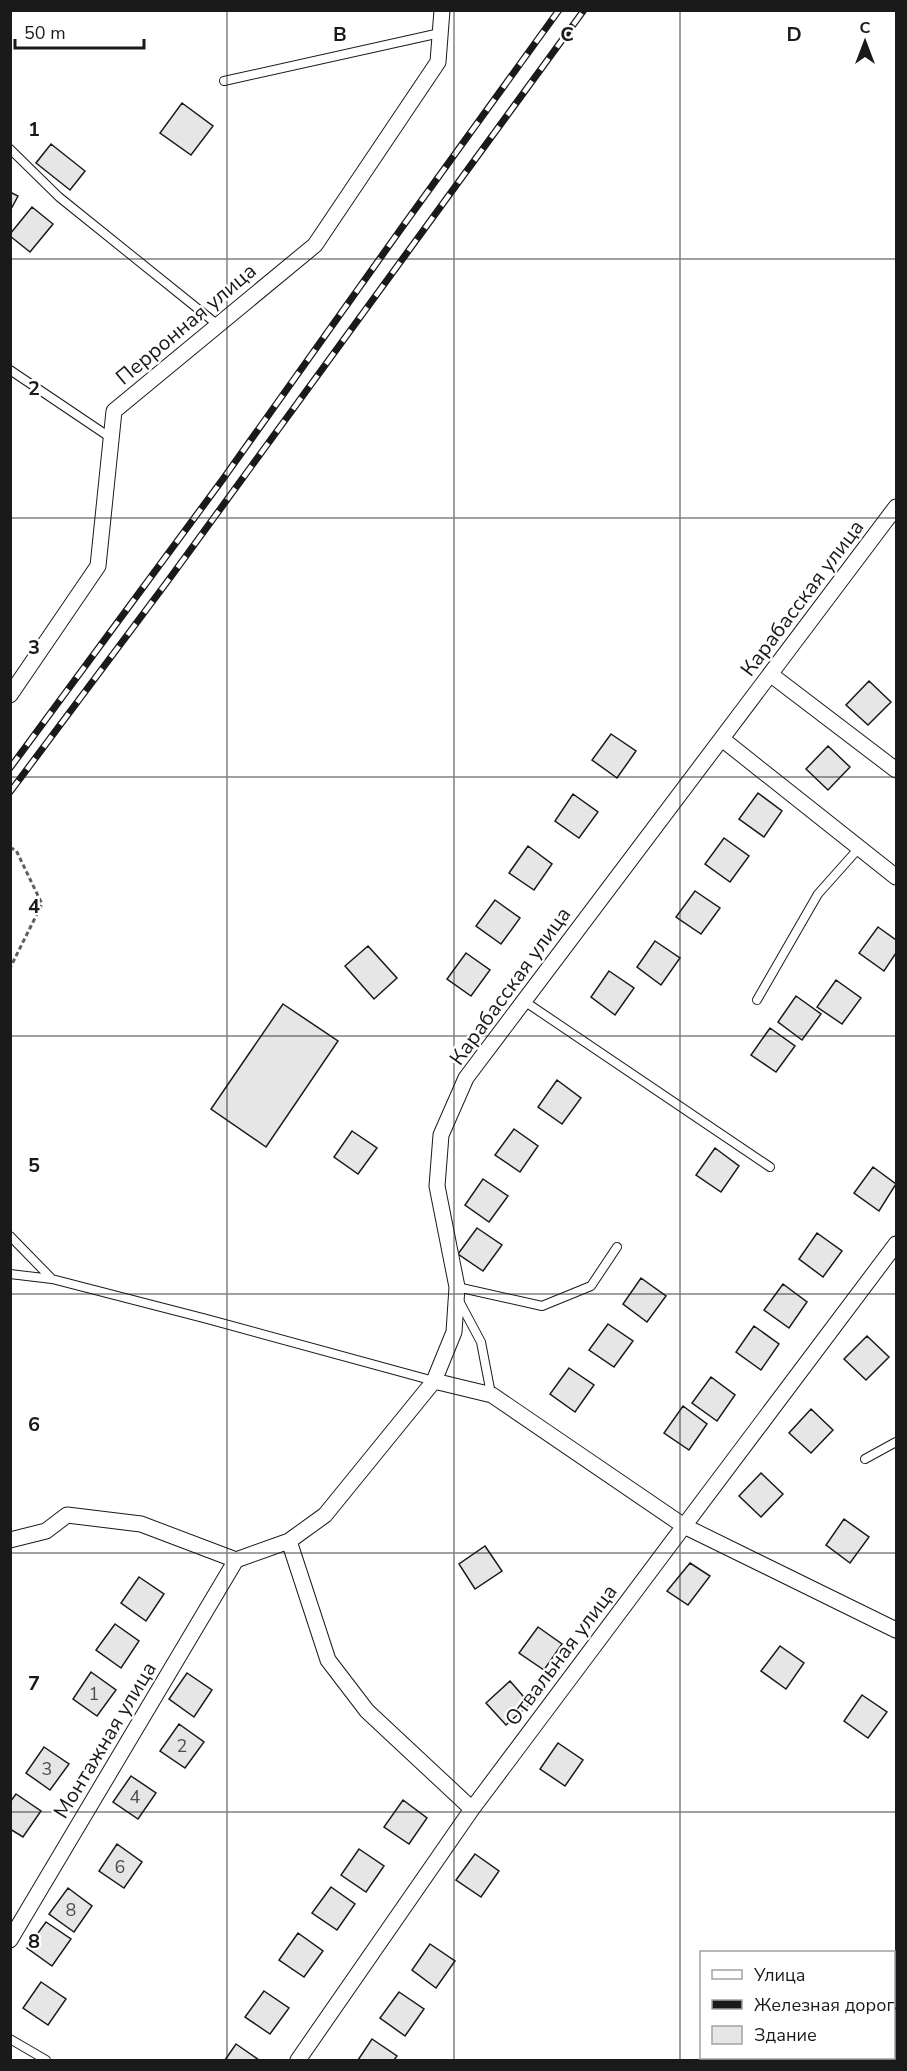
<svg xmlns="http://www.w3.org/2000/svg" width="907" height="2071" viewBox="0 0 907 2071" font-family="'Nunito Sans',sans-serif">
	<rect width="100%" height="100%" fill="#fff"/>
	<path fill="#e6e6e6" stroke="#1a1a1a" stroke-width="1.5" d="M182,103L213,126L191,155L160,133Z
		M51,144L85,171L70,190L36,163Z
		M10,192L18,196L10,211Z
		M32,207L53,224L30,252L10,236V234Z
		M869,681L891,702L868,725L846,705Z
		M611,734L636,751L617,778L592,760Z
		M828,746L850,767L828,790L806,769Z
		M758,793L782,811L764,837L739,819Z
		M573,794L598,812L579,838L555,821Z
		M724,838L749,856L730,882L705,864Z
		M528,846L552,864L534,890L509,873Z
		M695,891L720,908L701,934L676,917Z
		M495,900L520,918L501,944L476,926Z
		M878,927L896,940V953L884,971L859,953Z
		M655,941L680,958L661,985L637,967Z
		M368,946L397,978L374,999L345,966Z
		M466,953L490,970L471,996L447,979Z
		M609,971L634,988L615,1015L591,997Z
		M836,980L861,998L842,1024L817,1007Z
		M796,996L821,1014L802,1040L778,1022Z
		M283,1004L338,1041L266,1147L211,1109Z
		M770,1028L795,1046L776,1072L751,1055Z
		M557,1080L581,1098L562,1124L538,1107Z
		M514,1129L538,1146L520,1172L495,1155Z
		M352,1131L377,1148L358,1174L334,1157Z
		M715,1148L739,1166L721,1192L696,1175Z
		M873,1167L896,1184L879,1211L854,1193Z
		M483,1179L508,1196L489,1222L465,1205Z
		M477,1228L502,1245L483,1271L458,1254Z
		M817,1233L842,1251L823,1277L799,1259Z
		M641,1278L666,1296L647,1322L623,1304Z
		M783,1284L807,1302L789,1328L764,1310Z
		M608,1324L633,1341L614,1367L589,1350Z
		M754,1326L779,1344L761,1370L736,1352Z
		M867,1336L889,1357L866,1380L844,1359Z
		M569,1368L594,1385L575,1412L550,1394Z
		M711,1377L735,1395L717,1421L692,1403Z
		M683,1406L707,1424L689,1450L664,1433Z
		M811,1409L833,1430L811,1453L789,1433Z
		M761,1473L783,1494L761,1517L739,1496Z
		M844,1519L869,1537L850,1563L826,1545Z
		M485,1546L502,1571L475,1589L459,1564Z
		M690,1563L710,1576L688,1605L667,1591Z
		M139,1577L164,1594L146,1621L121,1603Z
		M115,1624L139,1641L121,1668L96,1650Z
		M538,1627L562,1644L544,1670L519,1653Z
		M780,1646L804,1663L786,1689L761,1671Z
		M91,1672L116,1690L97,1716L73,1699Z
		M187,1673L212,1690L194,1717L169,1699Z
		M510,1681L530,1704L506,1725L486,1703Z
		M862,1695L887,1712L868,1738L844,1721Z
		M179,1724L204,1742L185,1768L160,1751Z
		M558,1743L583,1760L565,1786L540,1769Z
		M44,1747L69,1764L50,1790L26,1773Z
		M131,1776L156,1793L138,1819L113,1802Z
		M16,1794L41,1811L23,1837L10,1829V1802Z
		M403,1800L427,1818L409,1844L384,1827Z
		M117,1844L142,1862L124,1888L99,1871Z
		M359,1849L384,1866L366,1892L341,1875Z
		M475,1854L499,1871L481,1897L456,1880Z
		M331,1887L355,1904L337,1930L312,1913Z
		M68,1888L92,1906L74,1932L49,1914Z
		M46,1922L71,1939L52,1966L27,1948Z
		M298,1933L323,1951L304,1977L279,1960Z
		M430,1944L455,1961L436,1988L412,1970Z
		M41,1982L66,1999L48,2025L23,2008Z
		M264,1991L289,2008L270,2034L245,2017Z
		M399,1992L424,2009L405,2036L380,2018Z
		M372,2039L397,2056L394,2060H358Z
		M236,2044L259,2060H225Z
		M723,2058H759L760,2060H725Z"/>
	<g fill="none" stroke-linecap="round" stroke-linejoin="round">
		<g stroke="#1a1a1a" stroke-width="10">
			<path id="service" d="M224,81L440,33
				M10,149L59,197L218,325
				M10,370L111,438
				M757,1000L818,894L859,848
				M524,1001L770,1167
				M10,1236L51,1278
				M10,1274L52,1279L207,1319L434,1381
				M457,1287L542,1306L591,1286L617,1247
				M458,1299L481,1342L491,1394
				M865,1459L896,1442
				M10,2039L46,2060"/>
		</g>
		<g stroke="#1a1a1a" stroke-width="17">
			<path id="minor" d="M770,674L896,770
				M10,695L98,566L114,411L315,245L438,62L442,10
				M722,739L896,877
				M896,1244L684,1526L896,1630
				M434,1381L492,1395L684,1526L472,1809
				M10,1540L46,1531L67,1515L141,1524L236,1560
				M289,1541L328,1660L367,1711L472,1809L298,2060
				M236,1560L289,1541L325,1515L434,1381L454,1332L457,1287L437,1186L441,1135L466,1078L896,507
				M10,1940L236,1560
				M894,2051L896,2050
				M864,2060L873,2058"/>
		</g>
		<path stroke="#5f5f5f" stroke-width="3" stroke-dasharray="4.5 3" stroke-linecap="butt" d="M10,848L16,850L42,904L10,968"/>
		<use href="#service" stroke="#fff" stroke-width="8"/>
		<use href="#minor" stroke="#fff" stroke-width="15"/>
		<g stroke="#1a1a1a" stroke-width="7">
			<path id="rail" d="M10,768L223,479L403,226L559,10
				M10,792L167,582L584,10"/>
		</g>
		<use href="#rail" stroke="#fff" stroke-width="4.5" stroke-dasharray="14" stroke-linecap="butt"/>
	</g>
	<path fill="none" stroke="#1a1a1a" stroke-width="1.5" stroke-opacity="0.55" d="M227,10V2060M454,10V2060M680,10V2060M10,259H896M10,518H896M10,777H896M10,1036H896M10,1294H896M10,1553H896M10,1812H896"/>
	<g text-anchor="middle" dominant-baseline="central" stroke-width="4.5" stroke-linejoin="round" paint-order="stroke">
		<g font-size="18" fill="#4d4d4d">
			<text x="94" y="1694">1</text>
			<text x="182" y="1746">2</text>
			<text x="47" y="1769">3</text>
			<text x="135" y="1797">4</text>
			<text x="120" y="1867">6</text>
			<text x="71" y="1910">8</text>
		</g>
		<g font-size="21" fill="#1a1a1a" stroke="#fff">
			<text transform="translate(186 324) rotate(-40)">Перронная улица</text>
			<text transform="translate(802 598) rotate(-53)">Карабасская улица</text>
			<text transform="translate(510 986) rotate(-54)">Карабасская улица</text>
			<text transform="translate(561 1655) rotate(-53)">Отвальная улица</text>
			<text transform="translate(105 1740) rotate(-59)">Монтажная улица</text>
		</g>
	</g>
	<g font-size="20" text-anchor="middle" font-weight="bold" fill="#1a1a1a" stroke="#fff" stroke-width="4.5" stroke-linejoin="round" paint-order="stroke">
		<text x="340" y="41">B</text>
		<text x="567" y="41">C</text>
		<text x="794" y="41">D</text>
		<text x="34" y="136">1</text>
		<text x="34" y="395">2</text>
		<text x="34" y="654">3</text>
		<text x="34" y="913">4</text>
		<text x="34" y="1172">5</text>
		<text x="34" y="1431">6</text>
		<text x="34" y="1690">7</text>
		<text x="34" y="1948">8</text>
	</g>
	<rect width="907" height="2071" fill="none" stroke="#1a1a1a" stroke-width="24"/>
	<rect x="700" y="1951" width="195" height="108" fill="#ffffff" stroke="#a3a3a3" stroke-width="1.5"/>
	<rect x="712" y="1970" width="30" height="9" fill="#ffffff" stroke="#a3a3a3" stroke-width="1.5"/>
	<text x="754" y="1981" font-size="18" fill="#1a1a1a">Улица</text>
	<rect x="712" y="2000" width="30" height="9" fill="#1a1a1a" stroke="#a3a3a3" stroke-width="1.5"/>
	<text x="754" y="2011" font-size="18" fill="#1a1a1a">Железная дорога</text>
	<rect x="712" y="2026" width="30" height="18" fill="#e6e6e6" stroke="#a3a3a3" stroke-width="1.5"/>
	<text x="754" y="2041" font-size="18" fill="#1a1a1a">Здание</text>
	<g transform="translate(865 42)" stroke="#ffffff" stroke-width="4.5" paint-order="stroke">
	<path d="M0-4.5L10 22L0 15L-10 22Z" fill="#1a1a1a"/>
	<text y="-9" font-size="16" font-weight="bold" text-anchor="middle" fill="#1a1a1a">С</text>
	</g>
	<path d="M15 39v9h129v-9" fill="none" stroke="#1a1a1a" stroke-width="3"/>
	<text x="24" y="39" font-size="18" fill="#1a1a1a" stroke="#ffffff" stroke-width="4.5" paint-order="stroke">50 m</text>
</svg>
